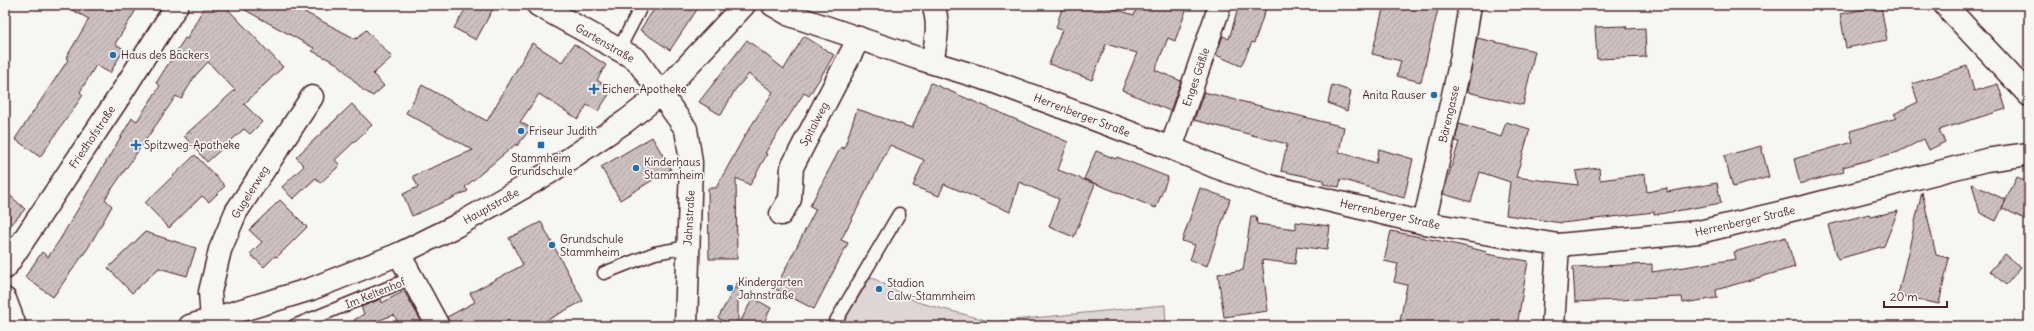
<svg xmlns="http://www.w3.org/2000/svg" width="2034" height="331" viewBox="0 0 2034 331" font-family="Delius,sans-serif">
	<defs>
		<pattern id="building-hatch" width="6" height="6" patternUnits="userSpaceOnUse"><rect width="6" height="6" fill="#ccc1c0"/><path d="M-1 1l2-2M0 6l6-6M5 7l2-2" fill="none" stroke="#b1a5a5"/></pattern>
	</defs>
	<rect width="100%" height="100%" fill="#f6f6f2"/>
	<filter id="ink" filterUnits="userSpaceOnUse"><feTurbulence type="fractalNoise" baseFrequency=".025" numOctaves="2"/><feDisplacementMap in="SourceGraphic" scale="8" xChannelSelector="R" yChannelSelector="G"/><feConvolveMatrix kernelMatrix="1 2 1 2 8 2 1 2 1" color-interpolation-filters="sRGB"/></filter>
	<g filter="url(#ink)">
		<path fill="#ddd6d5" stroke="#947a80" d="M871,277L917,302L993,322L1165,305L1166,326H841Z"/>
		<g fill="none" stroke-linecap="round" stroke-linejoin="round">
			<path stroke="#8e747a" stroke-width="6" d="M1134,6V5"/>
		</g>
		<path fill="url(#building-hatch)" stroke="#4a1f2b" d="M63,5H139L115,44L124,49L110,73L96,65L80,92L83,95L40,157L15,139L68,60L66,58L89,19Z
			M205,5H224L283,67L244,104L262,122L250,134L244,129L207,162L184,136L235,90L208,62L195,76L181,99L176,96L105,199L112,206L88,248L53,297L25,277L42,252L48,257L59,241L132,118L137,121L160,86L156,83L185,38L187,39Z
			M236,5H291L356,39L366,30L392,57L373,74L384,86L373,96L363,90L338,64L312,51L314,48Z
			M468,5H495L476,40L454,28Z
			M657,5H700L670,50L640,30Z
			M1063,5H1101L1134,15L1138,5H1188L1175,41L1168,38L1155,70L1181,81L1170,111L1122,90L1137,53L1106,44L1092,80L1049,64L1062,30L1056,28Z
			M1239,5H1267L1254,43L1252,42L1241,66L1216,55L1223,36L1229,39Z
			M1384,5H1439L1421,82L1397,76L1401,61L1372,54Z
			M1881,6L1887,40L1846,48L1840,14Z
			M1626,26L1627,29L1645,28L1646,57L1597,59L1595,27Z
			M804,36L834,55L809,96L804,93L765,153L767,154L750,185L736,178L737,259H709L708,188H716L744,137L773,92L749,74L735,90L721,115L699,102L747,40L784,69Z
			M1477,38L1535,51L1523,105L1467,92Z
			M532,43L562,62L574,44L606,65L597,80L612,90L598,111L587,105L578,119L539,94L520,122L531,128L517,146L516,144L465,187L468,191L412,216L403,194L418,187L413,176L473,150L406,113L422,85L487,121Z
			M1967,66L1974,91L1998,84L2006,109L1939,130L1945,142L1929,150L1924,139L1898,152L1843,167L1844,172L1800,184L1794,159L1853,142L1850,131L1897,118L1894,114L1918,102L1912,84Z
			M931,83L1068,142L1058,170L1095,184L1074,237L1049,227L1059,199L1019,182L1010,212L944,184L939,196L913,186L924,160L890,145L841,240L848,243L814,309L775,289L816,209L810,206L841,147L844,149L857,109L912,128Z
			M1332,85L1351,91L1347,111L1328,103Z
			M1204,92L1344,127L1339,152L1376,163L1379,149L1413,159L1404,198L1341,179L1339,187L1323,184V180L1281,171L1287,144L1194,120Z
			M352,104L372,125L335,160L340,165L320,183L316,178L293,199L282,187L304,166L296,157Z
			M1506,122L1530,129L1516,177L1578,185L1576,171L1599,168L1600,180L1645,174L1647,192L1667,188V192L1717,183L1721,203L1654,215V212L1562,223L1506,215L1510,182L1480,172L1471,202L1443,194L1459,142L1455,141L1459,124L1501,137Z
			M652,137L671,169L620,200L601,167Z
			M1761,146L1769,177L1733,187L1724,156Z
			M1096,151L1116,159L1117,157L1168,177L1156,208L1084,179Z
			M195,155L225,186L209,202L202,196L169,228L145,203Z
			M2017,177L2029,183V221L2002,208Z
			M1972,184L2006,200L1996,221L1980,213Z
			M1200,188L1230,199L1207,266L1190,260L1195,245L1182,241Z
			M5,191L25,209L5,232Z
			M1922,192L1936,255L1949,258L1939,304L1898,295Z
			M280,200L307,227L277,257L275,256L264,267L250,254L262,242L249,230Z
			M1898,211L1884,246L1838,259L1828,225L1869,214L1870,217Z
			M1251,216H1256L1257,224L1296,229V222L1330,226L1327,250L1297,246L1295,264L1262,260L1268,311L1224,317L1218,274L1243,270Z
			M541,222L583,301L536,326H450L447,317L475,302L470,293L523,265L509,238Z
			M1391,231L1459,245L1487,252L1486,254L1528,261L1517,326H1399L1407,285L1394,282L1398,264L1384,261Z
			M145,232L196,248L187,276L159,268L132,293L108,268Z
			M1786,237L1795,267L1716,290L1717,298L1683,303L1682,297L1575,302L1573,267L1652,264V272L1736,259L1734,252Z
			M2005,254L2021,267L2006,285L1990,271Z
			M738,282V326H734L718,318Z
			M404,291L424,326H400L394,315L362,326H357L354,320L364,314L361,307L381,299L382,303Z
			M753,298L771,308L762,326H738Z"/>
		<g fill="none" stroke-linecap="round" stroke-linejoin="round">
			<g stroke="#4a1f2b" stroke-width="15">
				<path id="service" d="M619,49L642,5
					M604,273L655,253L688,247
					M294,326L412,278
					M833,326L899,214"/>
			</g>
			<g stroke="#4a1f2b" stroke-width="25">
				<path id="minor" d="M538,5L636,59L686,129L691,162L686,326
					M1945,5L2029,95
					M932,62C936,42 940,24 933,5
					M1171,148L1220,5
					M781,214L790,199L792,167L859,38
					M1424,223L1461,60L1470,5
					M399,254L438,326
					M5,268L117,100L177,5
					M5,299L15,326
					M212,321L210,292L220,250L236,212L312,97
					M1553,326L1558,245"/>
			</g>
			<g stroke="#4a1f2b" stroke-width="25">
				<path id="tertiary" d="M773,5L790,15L917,58L992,81L1171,148L1216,167L1273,187L1424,223L1558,245L1699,232L1808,206L1986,160L2029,154
					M190,326L311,289L399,254L456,226L547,174L626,121L662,93L744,5"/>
			</g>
			<use href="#service" stroke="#f6f6f2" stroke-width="12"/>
			<use href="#minor" stroke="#f6f6f2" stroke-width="22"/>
			<use href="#tertiary" stroke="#f6f6f2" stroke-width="22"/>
		</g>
	</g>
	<g fill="#1f6fb2" stroke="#f6f6f2" stroke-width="1.5">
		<circle cx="113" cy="55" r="4"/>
		<path d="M592 83h4v4h4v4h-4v4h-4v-4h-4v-4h4z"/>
		<circle cx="1434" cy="95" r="4"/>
		<circle cx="521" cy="131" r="4"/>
		<path d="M134 139h4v4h4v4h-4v4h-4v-4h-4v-4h4z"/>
		<rect x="537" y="141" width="8" height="8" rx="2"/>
		<circle cx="636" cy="168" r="4"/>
		<circle cx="552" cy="245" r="4"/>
		<circle cx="730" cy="288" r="4"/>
		<circle cx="879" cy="289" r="4"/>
	</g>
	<g text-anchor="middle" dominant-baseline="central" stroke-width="3.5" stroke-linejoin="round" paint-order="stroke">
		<g font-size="11" fill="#4a1f2b" stroke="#f6f6f2">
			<text transform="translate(605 43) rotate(30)">Gartenstraße</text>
			<text transform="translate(1196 77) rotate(-71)">Enges Gäßle</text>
			<text transform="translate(1449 114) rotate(-77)">Bärengasse</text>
			<text transform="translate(1082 115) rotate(21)">Herrenberger Straße</text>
			<text transform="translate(814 124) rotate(-62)">Spitalweg</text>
			<text transform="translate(92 137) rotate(-56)">Friedhofstraße</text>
			<text transform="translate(250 192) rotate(-58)">Gugelerweg</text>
			<text transform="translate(491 206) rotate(-29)">Hauptstraße</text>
			<text transform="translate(1390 214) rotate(13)">Herrenberger Straße</text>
			<text transform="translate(689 218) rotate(-87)">Jahnstraße</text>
			<text transform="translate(1745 221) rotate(-13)">Herrenberger Straße</text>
			<text transform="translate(375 293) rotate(-22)">Im Keltenhof</text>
		</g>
		<g font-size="11" fill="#4a1f2b" stroke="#f6f6f2" text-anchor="start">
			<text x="121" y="55">Haus des Bäckers</text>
			<text x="602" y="89">Eichen-Apotheke</text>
			<text x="1426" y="95" text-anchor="end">Anita Rauser</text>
			<text x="529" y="131">Friseur Judith</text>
			<text x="144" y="145">Spitzweg-Apotheke</text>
			<text x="541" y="158" text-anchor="middle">Stammheim<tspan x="541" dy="13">Grundschule</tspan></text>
			<text x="644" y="162">Kinderhaus<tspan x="644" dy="13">Stammheim</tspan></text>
			<text x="560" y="239">Grundschule<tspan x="560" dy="13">Stammheim</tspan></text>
			<text x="738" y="282">Kindergarten<tspan x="738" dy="13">Jahnstraße</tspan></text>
			<text x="887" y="283">Stadion<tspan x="887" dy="13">Calw-Stammheim</tspan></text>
		</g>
	</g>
	<rect width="2034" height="331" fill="none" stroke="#f6f6f2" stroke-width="20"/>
	<rect x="10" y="10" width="2014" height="311" fill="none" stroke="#4a1f2b" stroke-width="1.5" filter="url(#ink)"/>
	<path d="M1884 301v6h63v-6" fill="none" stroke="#4a1f2b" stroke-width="2"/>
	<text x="1890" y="301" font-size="12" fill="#4a1f2b" stroke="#f6f6f2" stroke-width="3" paint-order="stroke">20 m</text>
</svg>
